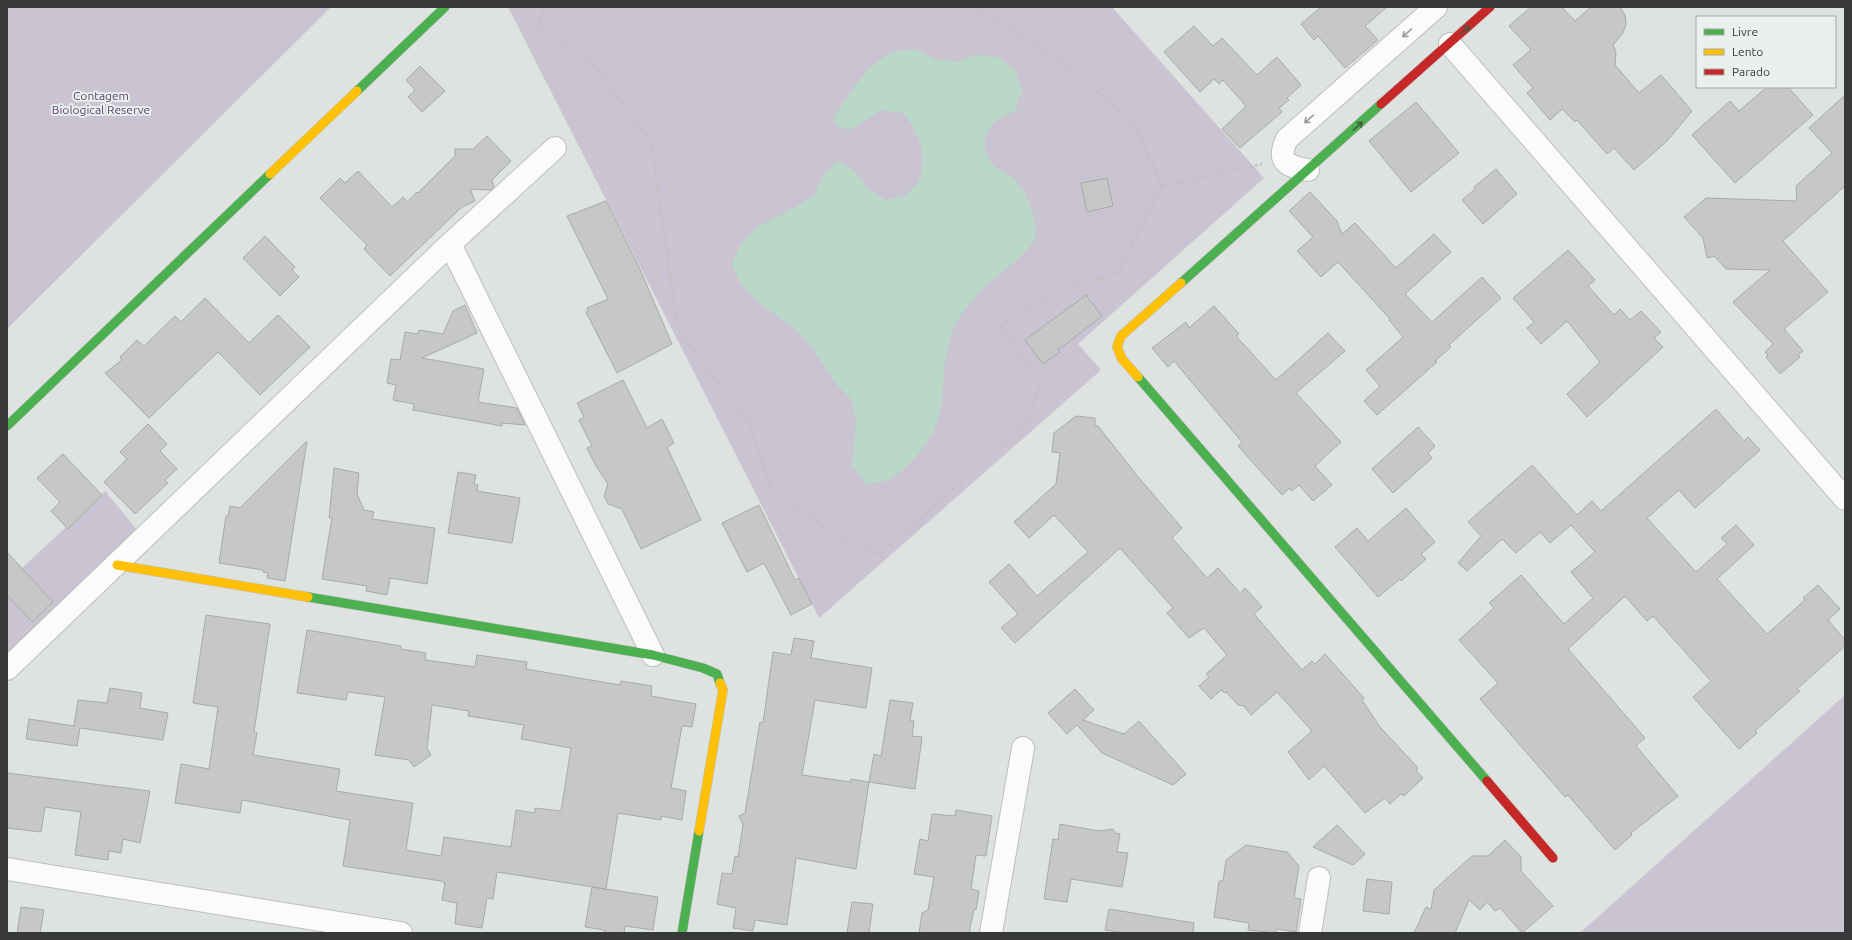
<svg xmlns="http://www.w3.org/2000/svg" width="1852" height="940" viewBox="0 0 1852 940" font-family="Ubuntu,sans-serif">
	<rect width="100%" height="100%" fill="#dee2e0"/>
	<path fill="#cac3d1" d="M7,7H331L7,329Z
		M508,7H1112L1264,178L1078,344L1101,370L819,618Z
		M105,491L138,531L7,657V582Z
		M1845,695V933H1580Z"/>
	<path fill="#bad8c8" d="M915,49L934,59L956,62L976,55L998,57L1015,70L1022,91L1015,111C1009,114 1001,117 996,121C981,134 981,152 994,166C999,171 1007,172 1012,177C1025,187 1039,221 1035,237C1031,251 1002,272 990,282C979,292 967,305 959,318C942,346 945,376 941,406C938,434 913,465 890,479C884,482 873,483 866,484L852,465L856,420L851,399L837,385L810,345L794,328L758,302L742,286L732,265L740,245L755,228L794,208L814,195L824,174L838,161L854,170L867,188L886,200L907,195C911,190 918,183 920,177C929,153 916,132 904,113L882,110L849,130L837,126L834,119C846,97 868,62 893,52C899,50 908,50 915,49Z"/>
	<path fill="#c5c8c6" stroke="#a8aaa8" d="M1321,7H1387L1365,26L1378,40L1345,68L1318,36L1314,40L1301,24Z
		M1531,7H1562L1575,21L1591,7H1620L1625,15L1626,24L1623,33L1613,45L1616,52L1615,65L1639,93L1661,75L1692,111L1667,141L1634,170L1614,148L1607,154L1577,120L1575,122L1562,109L1550,120L1527,93L1533,88L1513,65L1531,50L1509,26Z
		M1194,26L1213,46L1222,38L1257,75L1277,57L1301,85L1287,98L1289,100L1279,108L1282,112L1240,148L1222,129L1246,106L1223,80L1219,84L1214,79L1200,92L1164,52Z
		M420,66L445,91L422,112L408,97L415,90L406,80Z
		M1767,87H1788L1813,115L1735,183L1692,135L1730,101L1739,111Z
		M1845,95V186L1783,241L1828,292L1784,329L1803,351L1798,355L1800,357L1780,374L1766,357L1768,355L1765,352L1773,344L1733,302L1770,270L1726,269L1714,256L1707,258L1703,238L1684,217L1706,198L1797,201L1796,186L1832,153L1809,128Z
		M1416,102L1459,153L1411,192L1369,141Z
		M487,136L511,161L492,180L494,187L491,190L470,189L475,201L462,207L390,276L364,249L367,245L320,198L340,178L345,183L358,171L392,207L403,197L407,202L417,192L418,193L455,156V149H473Z
		M1496,169L1517,194L1483,224L1462,200L1475,189L1474,187Z
		M1107,178L1113,206L1087,212L1081,183Z
		M1310,192L1337,221L1342,234L1355,223L1396,268L1434,234L1451,252L1405,294L1432,322L1482,277L1501,298L1449,345L1451,347L1435,361L1437,362L1377,415L1364,401L1380,386L1366,370L1403,337L1389,320L1390,319L1338,262L1321,277L1297,251L1313,237L1289,211Z
		M606,201L639,267L672,344L617,373L586,312L588,311L587,308L608,299L567,216Z
		M265,236L295,267L292,270L299,277L280,296L243,258Z
		M1568,250L1595,280L1588,286L1614,315L1620,309L1630,320L1641,311L1661,332L1654,338L1663,347L1587,417L1567,394L1600,362L1567,321L1541,344L1527,328L1534,322L1513,298Z
		M1086,295L1102,316L1058,350L1060,352L1043,364L1025,340Z
		M205,298L249,343L278,315L310,347L260,395L218,352L149,418L105,373L122,360L120,357L137,340L144,346L175,316L181,322Z
		M465,305L477,333L422,358L484,369L478,402L517,408L525,425L502,423V426L413,410L414,404L393,400L396,385L387,383L391,359L400,360L405,332L418,334L419,330L443,334L453,311Z
		M1214,306L1239,334L1236,336L1276,380L1328,333L1345,351L1296,393L1341,442L1315,466L1332,485L1313,501L1299,485L1292,491L1290,488L1282,495L1238,446L1242,442L1174,361L1168,367L1152,348L1186,322L1189,328Z
		M623,380L647,428L662,419L674,443L667,447L701,520L641,549L622,509L608,504L604,496L608,484L596,466L587,448L592,446L579,420L584,417L577,403Z
		M1716,409L1744,441L1748,437L1760,450L1695,508L1679,490L1647,518L1696,572L1727,544L1721,538L1736,525L1754,545L1717,579L1767,634L1805,600L1803,598L1818,585L1840,609L1828,620L1845,640V646L1797,689L1800,691L1755,731L1757,733L1739,749L1693,697L1711,681L1653,616L1647,621L1625,596L1568,649L1645,738L1636,746L1678,796L1631,833L1632,835L1615,850L1568,795L1565,797L1480,699L1498,683L1459,640L1494,608L1489,603L1521,575L1564,624L1593,598L1571,572L1595,552L1571,525L1550,543L1540,532L1516,553L1502,539L1467,571L1458,563L1481,536L1468,522L1532,465L1577,515L1592,501L1601,511Z
		M1076,416L1095,418V425L1098,426L1139,478L1182,528L1172,538L1207,578L1218,568L1240,593L1245,588L1262,607L1254,614L1302,670L1312,661L1315,664L1325,654L1364,698L1362,700L1380,727L1418,768L1416,770L1423,778L1404,796L1401,794L1390,804L1385,798L1365,813L1324,766L1309,780L1288,752L1312,731L1277,692L1251,715L1244,706L1238,705L1226,692L1225,693L1221,690L1211,699L1199,686L1209,677L1206,674L1227,655L1204,628L1189,638L1167,613L1173,608L1120,548L1015,643L1001,628L1018,614L989,582L1009,564L1037,596L1088,552L1054,515L1029,538L1014,522L1056,484L1060,453L1052,452L1054,433Z
		M148,424L167,444L160,451L177,469L165,480L168,483L135,514L104,482L127,459L120,452Z
		M1418,427L1435,446L1428,453L1432,458L1393,493L1372,469Z
		M307,441L285,581L267,578L268,573L263,572V570L219,563L226,516H228L230,506L240,508Z
		M63,454L102,495L68,529L51,511L60,502L37,478Z
		M334,468L359,473L357,494L364,510L374,512L372,519L435,528L427,584L390,578L387,595L366,591L367,586L322,579L332,517L329,518Z
		M458,472L476,475L474,484L478,485L477,491L520,498L512,543L448,533Z
		M759,505L795,580L799,578L812,604L791,615L764,563L747,572L722,523Z
		M1406,508L1435,542L1421,554L1426,559L1401,581L1400,579L1378,597L1335,547L1357,528L1368,541Z
		M7,552L53,602L32,622L7,595Z
		M206,615L270,624L254,732L257,733L253,755L340,769L336,791L413,803L406,850L441,856L444,837L511,847L516,810L535,813V808L561,811L571,748L521,739L524,725L468,716L469,711L432,705L427,748L431,755L414,767L409,760L375,755L385,697L348,692L346,700L297,693L307,630L401,646V649L426,653L425,660L475,667L477,655L527,662L526,669L620,685L621,681L652,686L651,696L696,704L692,727L682,726L671,788L686,791L682,820L661,816V820L618,813L606,889L497,872L493,899L487,898L482,928L455,924L457,903L442,900L445,883L441,881L343,866L350,820L242,800L240,813L175,803L181,764L209,769L218,707L193,703Z
		M794,638L814,641L811,658L872,668L866,708L815,700L802,775L851,782V779L869,782L856,869L796,858L787,925L755,920L753,931L733,928L736,908L717,904L722,873L732,874L735,856L738,857L743,825L739,816L745,813L760,722L763,723L773,652L791,655Z
		M110,688L142,693L140,708L168,713L163,740L80,728L77,746L26,739L29,719L74,726L78,700L107,703Z
		M1075,689L1094,710L1083,720L1124,734L1139,721L1186,774L1173,785L1102,753L1077,725L1067,734L1048,713Z
		M890,700L913,703L910,720L914,721L912,736L922,737L915,789L869,782L874,754L881,756Z
		M7,773L150,791L140,843L123,839L121,853L109,851L108,860L75,855L81,812L45,807L41,832L7,828Z
		M956,810L992,816L986,856L976,855L971,889L979,891L976,910L974,909L969,933H919L922,913L928,910L934,877L914,874L920,839L928,841L932,814L955,816Z
		M1060,824L1099,831L1113,829L1115,833L1120,834L1117,852L1128,853L1122,887L1071,879L1067,902L1044,899L1053,839L1058,840Z
		M1337,825L1365,854L1353,865L1313,847Z
		M1505,840L1521,857V871L1553,906L1522,933L1500,908L1495,911L1487,902L1480,910L1469,900L1455,933H1414L1426,907L1431,909L1434,890L1472,856H1488Z
		M1246,845L1287,852L1299,866L1294,898L1301,899L1296,932L1276,929V933L1248,930L1249,923L1214,917L1219,881H1223L1226,860Z
		M1367,879L1392,882L1389,914L1363,911Z
		M592,887L658,897L653,930L625,926L624,933H604L605,930L585,927Z
		M852,902L873,904L869,933H847Z
		M21,907L44,910L40,933H17Z
		M1109,909L1194,923L1193,933H1124L1105,930Z"/>
	<g fill="none" stroke-linecap="round" stroke-linejoin="round">
		<g stroke="#bcbebd" stroke-width="24">
			<path id="street" d="M1450,44L1845,499
				M1308,170C1287,166 1276,162 1287,139L1436,7
				M450,244L653,655
				M7,669L450,244L555,148
				M7,869L401,933
				M991,933L1023,748
				M1310,933L1319,878"/>
		</g>
		<g stroke="#bcbebd" stroke-width="10">
			<path id="fast" d="M357,91L445,7
				M1181,283L1381,104
				M1138,377L1487,781
				M7,426L270,174
				M308,597L653,655L703,668L717,674L720,683
				M682,933L699,831"/>
		</g>
		<g stroke="#bcbebd" stroke-width="10">
			<path id="slow" d="M270,174L357,91
				M1138,377L1122,359L1117,347L1121,336L1181,283
				M117,565L308,597
				M699,831L723,690L720,683"/>
		</g>
		<g stroke="#bcbebd" stroke-width="10">
			<path id="jam" d="M1381,104L1490,7
				M1487,781L1553,858"/>
		</g>
		<path stroke="#c1c2c1" stroke-width="2.5" stroke-dasharray="3 2" stroke-linecap="butt" d="M544,7L539,27L595,66L651,142L678,330L748,421L772,491L838,536L880,555L957,486L1031,416L1040,383L1000,325L1063,289L1118,273L1162,186
			M973,7L1060,59L1134,123L1162,186
			M1162,186L1262,164"/>
		<use href="#street" stroke="#fafbfa" stroke-width="22"/>
		<use href="#fast" stroke="#4caf50" stroke-width="9"/>
		<use href="#slow" stroke="#ffc107" stroke-width="9"/>
		<use href="#jam" stroke="#c62828" stroke-width="9"/>
	</g>
	<defs><path id="oneway-shaft" d="M-6 0H5M1.5-3L5.5 0L1.5 3" fill="none" stroke-width="1.6" stroke-linecap="round" stroke-linejoin="round"/></defs>
	<g stroke="#3d5c3f">
		<use href="#oneway-shaft" transform="translate(1465 30) rotate(-42)"/>
		<use href="#oneway-shaft" transform="translate(1358 126) rotate(-42)"/>
	</g>
	<g stroke="#989a99">
		<use href="#oneway-shaft" transform="translate(1407 33) rotate(138)"/>
		<use href="#oneway-shaft" transform="translate(1309 119) rotate(138)"/>
	</g>
	<g text-anchor="middle" dominant-baseline="central" stroke-width="4" stroke-linejoin="round" paint-order="stroke">
		<g font-size="12" fill="#604171" stroke="#eaf0ec">
			<text x="101" y="95">Contagem<tspan x="101" dy="14">Biological Reserve</tspan></text>
		</g>
	</g>
	<rect width="1852" height="940" fill="none" stroke="#373938" stroke-width="16"/>
	<rect x="1696" y="16" width="140" height="72" fill="#eaf0ec" stroke="#a2a7a4"/>
	<rect x="1704" y="29" width="20" height="6" fill="#4caf50" stroke="#a2a7a4"/>
	<text x="1732" y="36" font-size="12" fill="#373938">Livre</text>
	<rect x="1704" y="49" width="20" height="6" fill="#ffc107" stroke="#a2a7a4"/>
	<text x="1732" y="56" font-size="12" fill="#373938">Lento</text>
	<rect x="1704" y="69" width="20" height="6" fill="#c62828" stroke="#a2a7a4"/>
	<text x="1732" y="76" font-size="12" fill="#373938">Parado</text>
</svg>
